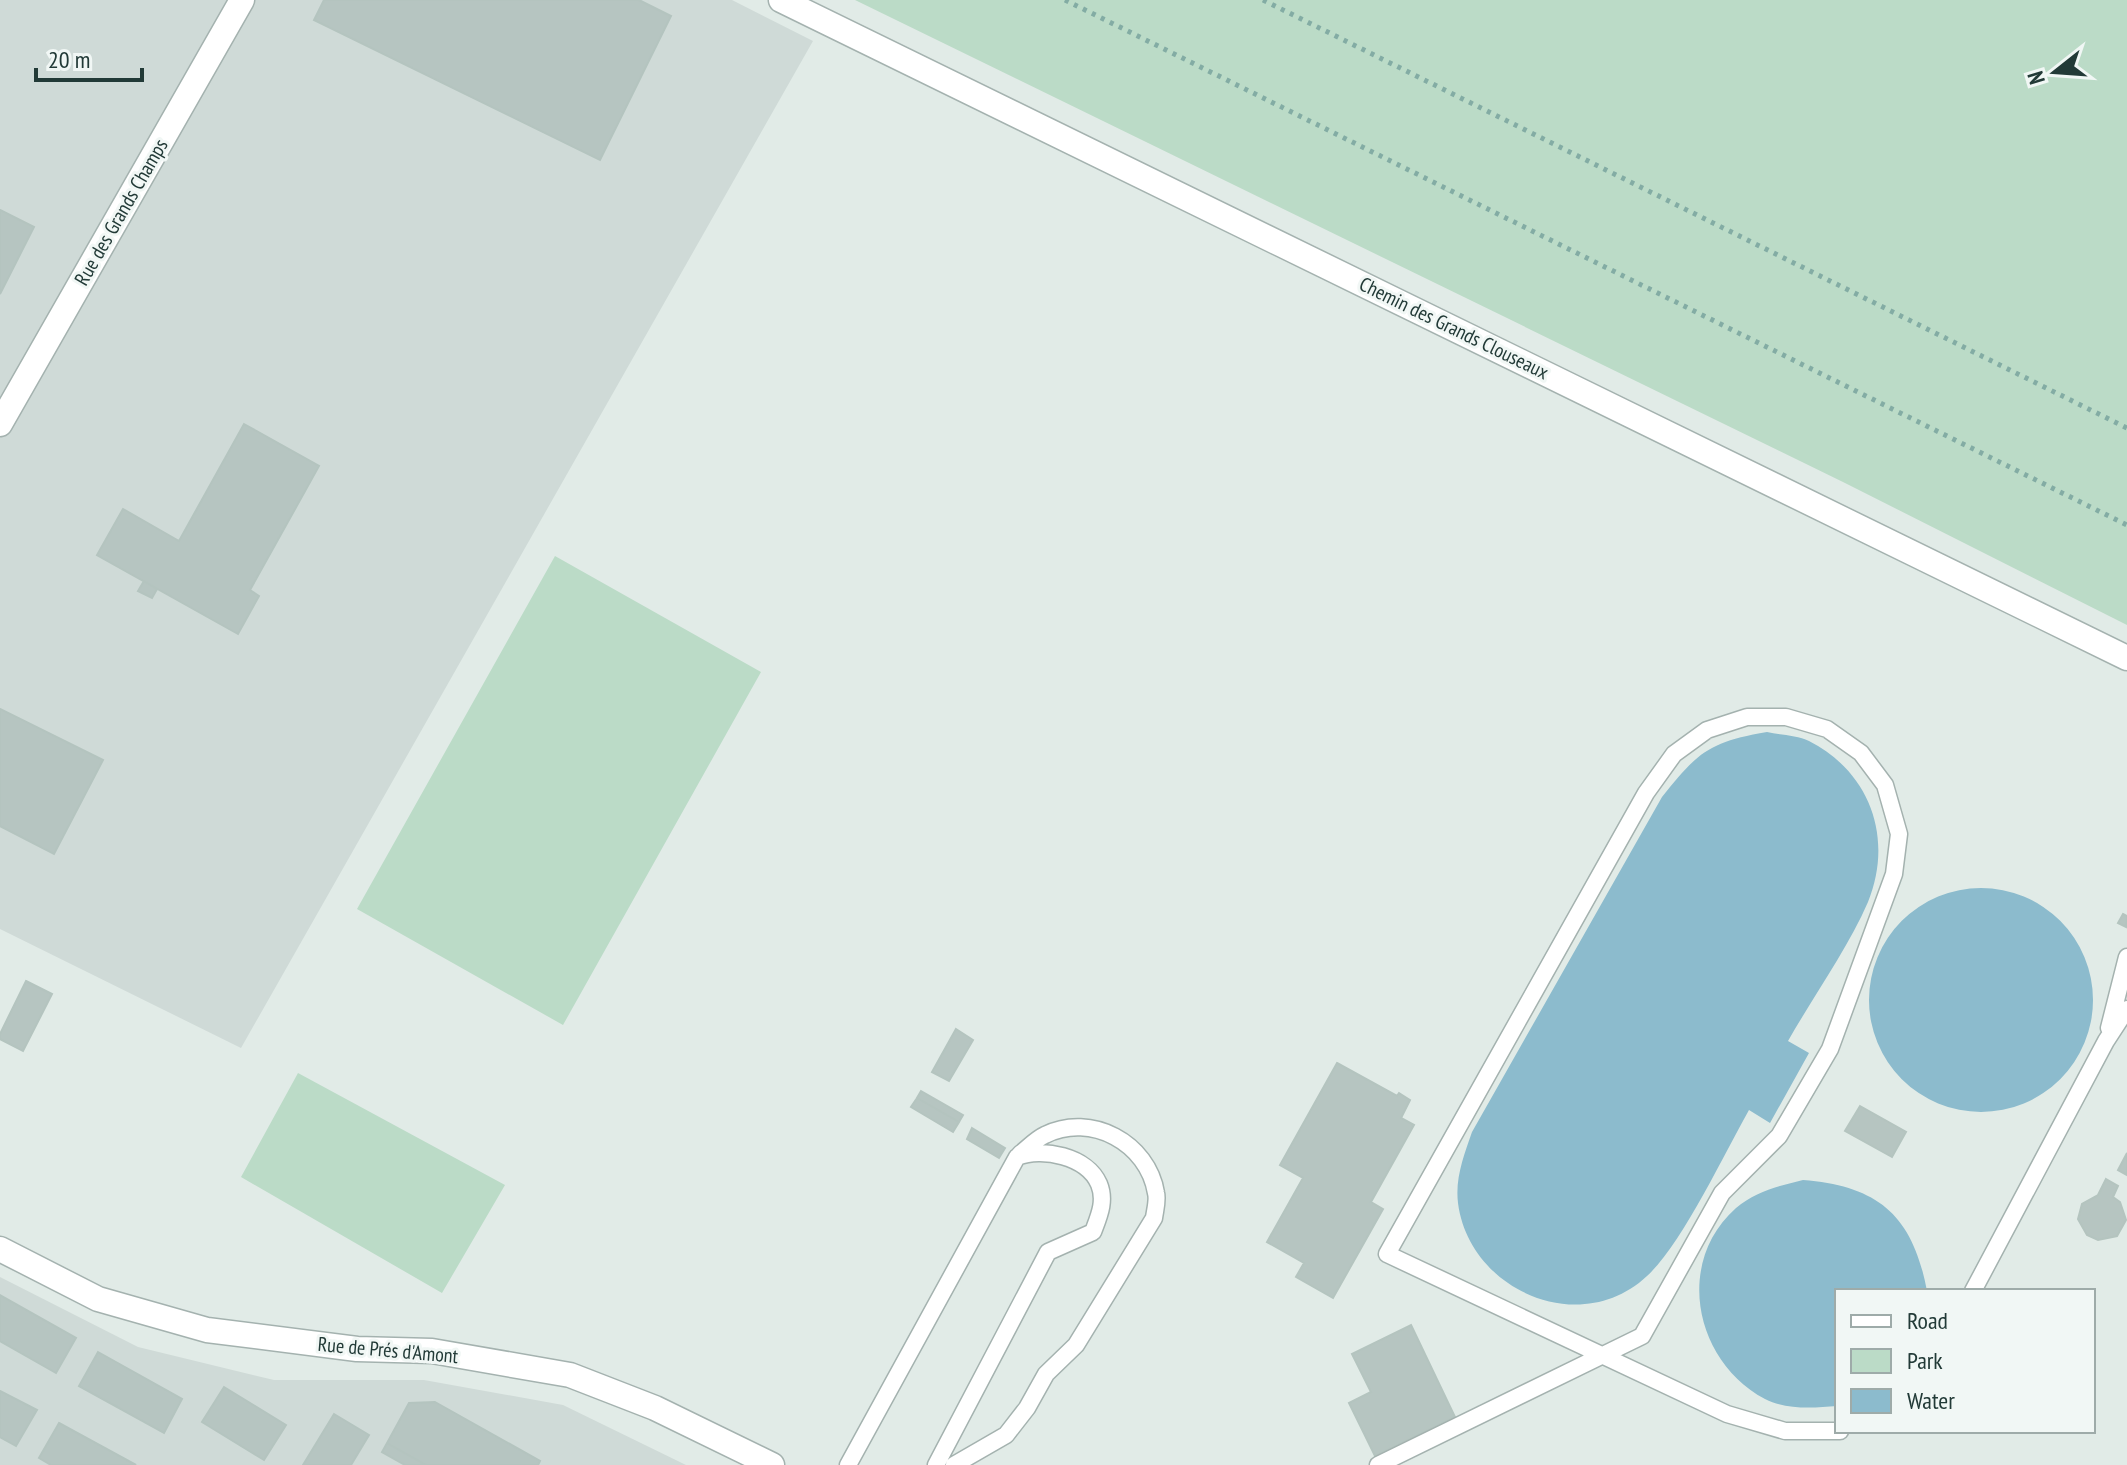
<svg xmlns="http://www.w3.org/2000/svg" width="2127" height="1465" viewBox="0 0 2127 1465" font-family="'PT Sans Narrow',sans-serif">
	<rect width="100%" height="100%" fill="#e1ebe7"/>
	<path fill="#cfdad7" d="M0,0H732L813,41L241,1048L0,929Z
		M0,1277L138,1347L274,1380H424L563,1405L686,1465H0Z"/>
	<path fill="#bbdbc7" d="M855,0H2127V625L1845,483Z
		M555,556L761,672L563,1025L357,909Z
		M298,1073L505,1185L442,1293L241,1177Z"/>
	<path fill="#8cbbcd" d="M1767,732C1780,735 1797,735 1809,741C1870,772 1894,838 1868,902C1848,948 1813,997 1788,1041L1809,1053L1770,1123L1749,1110C1724,1154 1682,1244 1647,1276C1580,1339 1469,1290 1458,1203C1455,1178 1464,1155 1472,1132L1662,797C1698,752 1709,742 1767,732Z
		M1869 1000a112 112 0 1 1 224 0a112 112 0 1 1-224 0Z
		M1803,1180C1879,1186 1913,1216 1927,1291H1837V1406C1813,1408 1787,1410 1765,1399C1695,1362 1674,1263 1736,1208C1756,1191 1779,1186 1803,1180Z"/>
	<path fill="#b6c5c1" stroke="#b4c4bf" stroke-width="2" d="M324,0H639L671,16L600,160L314,20Z
		M0,210L34,227L0,294Z
		M244,424L319,466L250,590L259,596L238,634L97,555L123,509L179,541Z
		M144,581L157,589L152,598L138,591Z
		M0,709L103,760L54,854L0,826Z
		M2123,914L2127,916L2126,927L2118,923Z
		M26,981L52,994L23,1051L0,1039V1034Z
		M956,1029L973,1040L949,1081L932,1072Z
		M1337,1063L1397,1096L1399,1093L1410,1100L1401,1118L1414,1125L1371,1202L1383,1209L1333,1298L1296,1277L1304,1263L1267,1242L1303,1178L1280,1165Z
		M921,1091L963,1115L959,1122L917,1098Z
		M917,1098L959,1122L953,1132L911,1107Z
		M1860,1106L1906,1132L1892,1157L1845,1131Z
		M972,1128L1005,1148L999,1158L967,1139Z
		M2127,1153V1175L2118,1170Z
		M2106,1179L2118,1186L2113,1197L2120,1202L2126,1220L2117,1236L2098,1240L2087,1235L2078,1219L2082,1204L2098,1195Z
		M0,1295L76,1338L56,1373L0,1341Z
		M1411,1325L1455,1417L1375,1456L1349,1403L1371,1392L1352,1354Z
		M98,1352L182,1399L164,1433L79,1386Z
		M224,1387L286,1425L264,1460L202,1422Z
		M0,1391L37,1410L16,1446L0,1437Z
		M435,1402L540,1461L538,1465H426L387,1443L409,1403Z
		M334,1414L369,1435L351,1465H303Z
		M59,1423L136,1465H51L39,1458Z
		M387,1443L426,1465H405L382,1452Z"/>
	<g fill="none" stroke-linecap="round" stroke-linejoin="round">
		<g stroke="#a4b2af" stroke-width="19">
			<path id="lane" d="M2109,1028L2127,957
				M1973,1291L2106,1041L2127,1009
				M848,1465L1017,1157C1042,1147 1087,1156 1099,1184C1106,1201 1099,1216 1093,1232L1048,1252L936,1465
				M954,1465L1006,1435L1027,1408L1046,1374L1076,1345L1154,1218C1155,1210 1158,1200 1156,1193C1148,1143 1091,1112 1045,1135C1036,1139 1028,1148 1020,1154
				M1378,1465L1642,1336L1722,1193L1779,1136L1830,1049L1894,874L1899,834L1885,785L1861,753L1827,729L1786,717H1747L1707,730L1674,754L1646,793L1387,1254L1727,1414L1785,1431H1840"/>
		</g>
		<g stroke="#a4b2af" stroke-width="27">
			<path id="street" d="M781,0L2127,658
				M0,424L242,0
				M0,1249L98,1299L207,1330L357,1349L432,1351L570,1375L655,1408L772,1465"/>
		</g>
		<path stroke="#83aca4" stroke-width="5" stroke-dasharray="4 6" stroke-linecap="butt" d="M1065,0L2127,525
			M1263,0L2127,428"/>
		<use href="#lane" stroke="#fff" stroke-width="16"/>
		<use href="#street" stroke="#fff" stroke-width="24"/>
	</g>
	<g text-anchor="middle" dominant-baseline="central" stroke-width="6" stroke-linejoin="round" paint-order="stroke">
		<g font-size="20" fill="#223a37" stroke="#f1f7f5">
			<text transform="translate(121 212) rotate(-60)">Rue des Grands Champs</text>
			<text transform="translate(1454 328) rotate(26)">Chemin des Grands Clouseaux</text>
			<text transform="translate(388 1350) rotate(5)">Rue de Prés d'Amont</text>
		</g>
	</g>
	<rect x="1835" y="1289" width="260" height="144" fill="#f1f7f5" stroke="#9eaba9" stroke-width="2"/>
	<rect x="1851" y="1315" width="40" height="12" fill="#ffffff" stroke="#9eaba9" stroke-width="2"/>
	<text x="1907" y="1329" font-size="24" fill="#223a37">Road</text>
	<rect x="1851" y="1349" width="40" height="24" fill="#bbdbc7" stroke="#9eaba9" stroke-width="2"/>
	<text x="1907" y="1369" font-size="24" fill="#223a37">Park</text>
	<rect x="1851" y="1389" width="40" height="24" fill="#8cbbcd" stroke="#9eaba9" stroke-width="2"/>
	<text x="1907" y="1409" font-size="24" fill="#223a37">Water</text>
	<g transform="translate(2055 72) rotate(253)" stroke="#f1f7f5" stroke-width="6" paint-order="stroke">
	<path d="M0-6L14 30L0 20L-14 30Z" fill="#223a37"/>
	<text y="-12" font-size="22" font-weight="bold" text-anchor="middle" fill="#223a37">N</text>
	</g>
	<path d="M36 68v12h106v-12" fill="none" stroke="#223a37" stroke-width="4"/>
	<text x="48" y="68" font-size="24" fill="#223a37" stroke="#f1f7f5" stroke-width="6" paint-order="stroke">20 m</text>
</svg>
